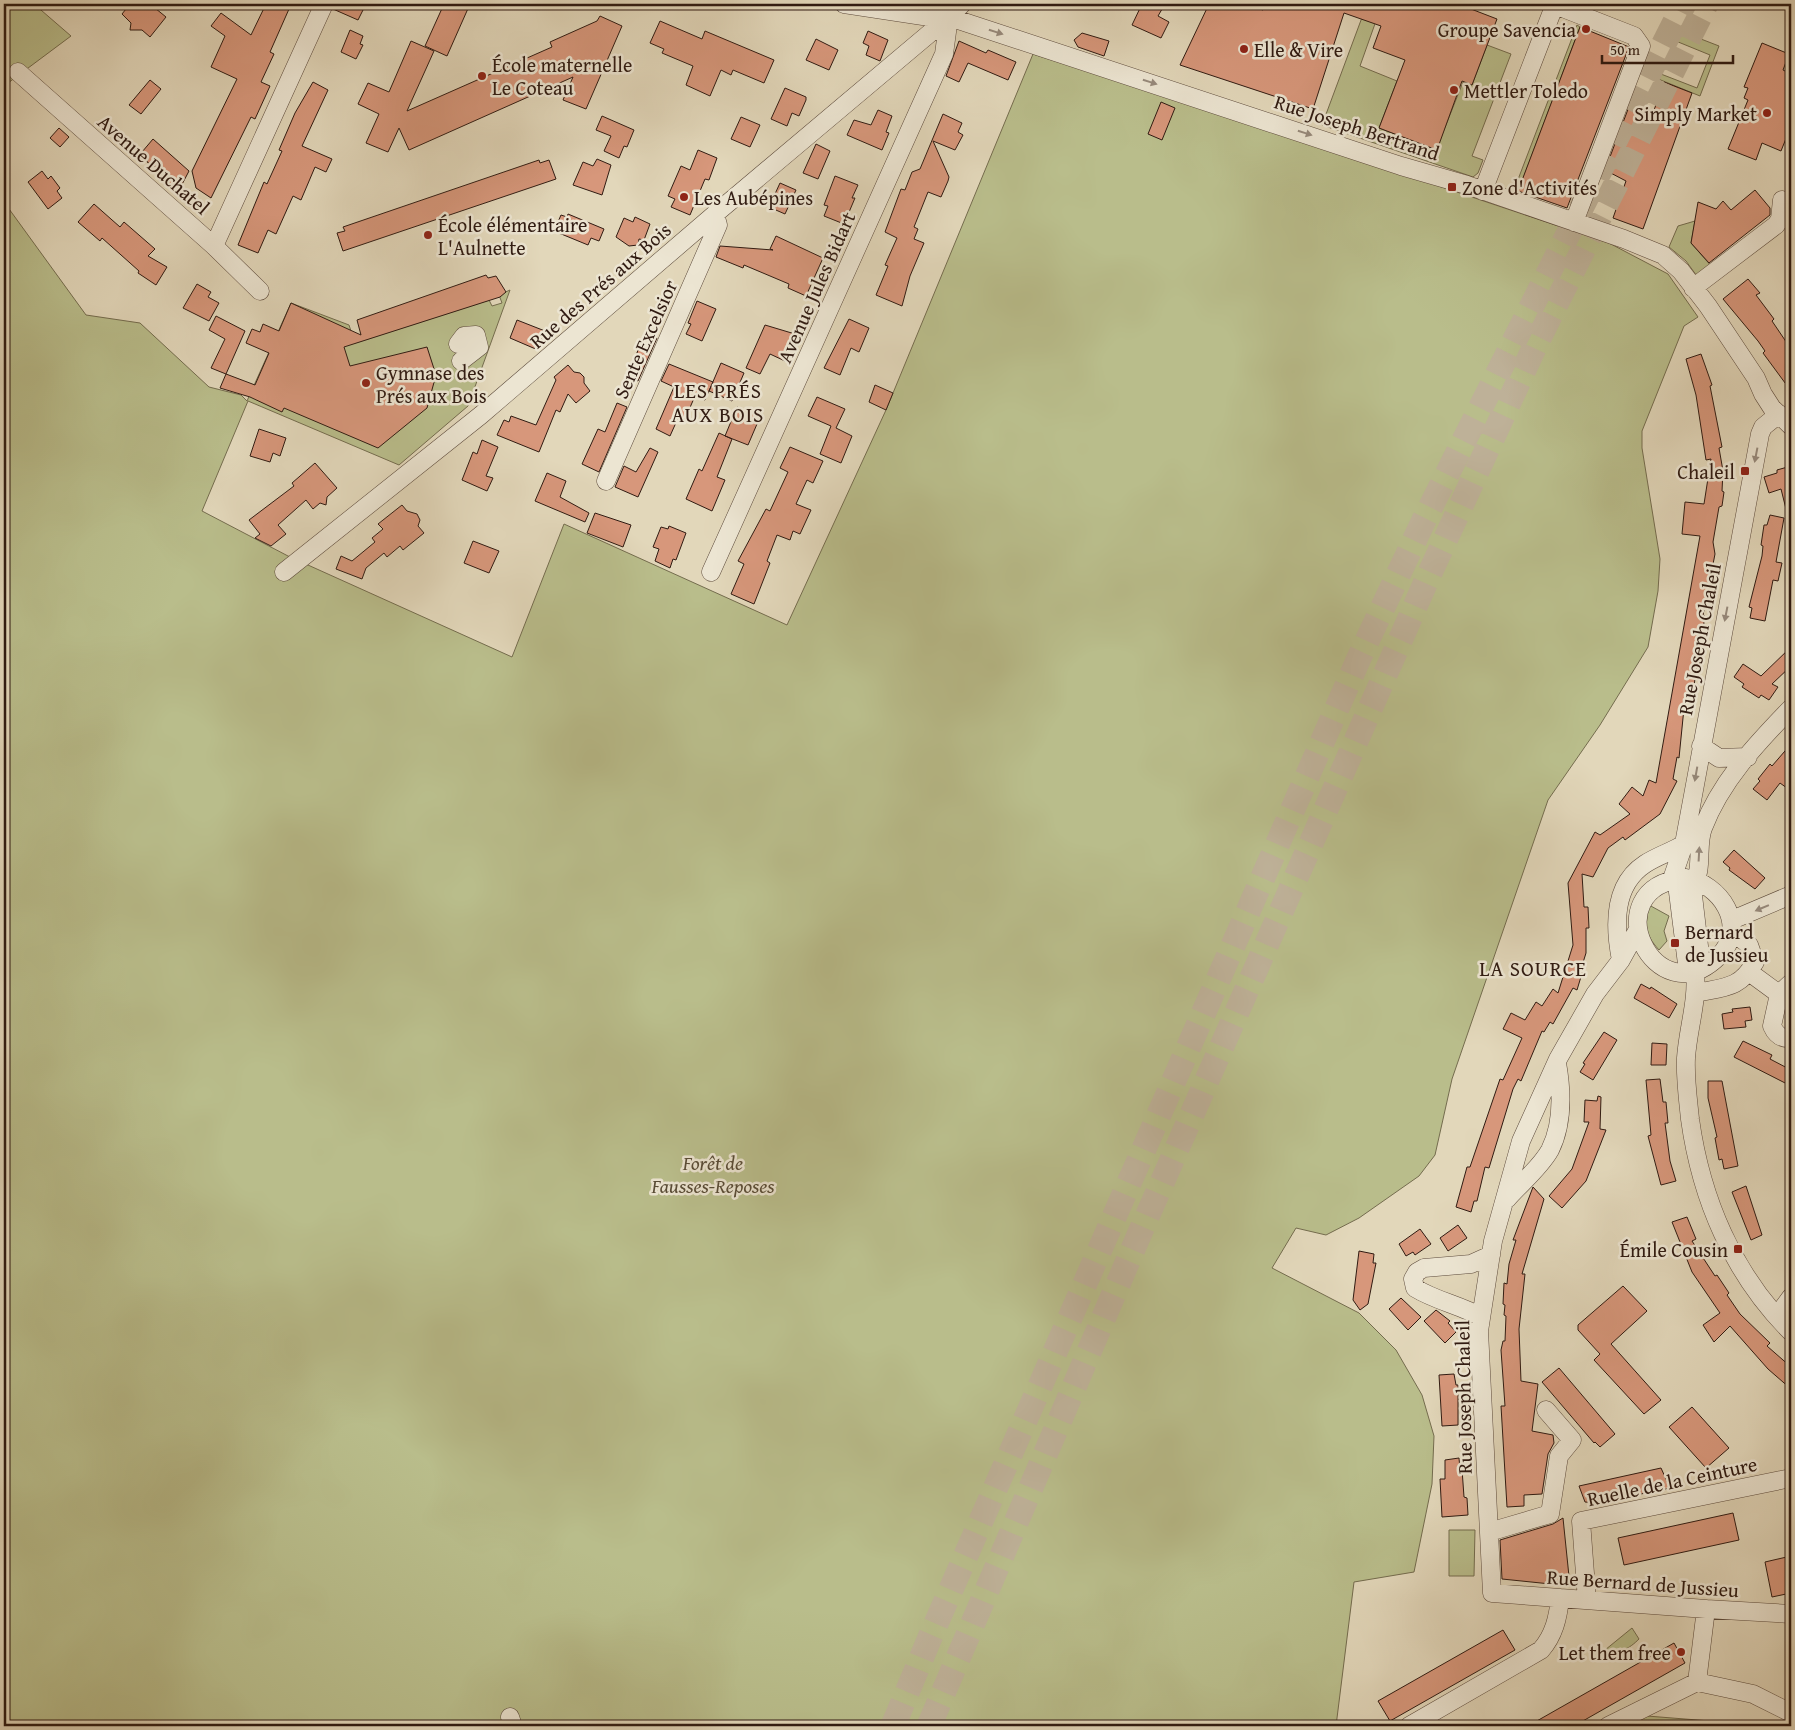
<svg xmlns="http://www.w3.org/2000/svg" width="1795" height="1730" viewBox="0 0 1795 1730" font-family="'Gentium Book Plus',serif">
	<rect width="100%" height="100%" fill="#e2d7ba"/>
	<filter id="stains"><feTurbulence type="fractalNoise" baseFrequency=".004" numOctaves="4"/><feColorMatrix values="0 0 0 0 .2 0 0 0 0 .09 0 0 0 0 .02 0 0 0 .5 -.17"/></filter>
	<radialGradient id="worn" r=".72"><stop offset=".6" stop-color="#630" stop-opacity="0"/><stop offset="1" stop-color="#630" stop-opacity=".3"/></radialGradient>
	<path fill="#b9bd8b" stroke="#746c4e" d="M4,4H34L71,36L4,86Z
		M1367,4H1382L1360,66L1397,81L1379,128L1436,150L1463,82L1472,85L1487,45L1511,54L1472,156L1483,160L1478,173L1473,177L1322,125Z
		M1577,25L1580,27L1518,192L1514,190Z
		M1670,27L1719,46L1700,96L1646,74L1648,69L1697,88L1710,55L1666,37Z
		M1033,54L1236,118L1609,243L1668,274L1698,317L1684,326L1642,431V448L1660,559L1658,591L1648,647L1600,725L1548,800L1452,1079L1435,1155L1419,1176L1359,1218L1326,1235L1296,1228L1272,1268L1359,1313L1396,1350L1422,1395L1434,1436L1432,1484L1414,1572L1354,1582L1336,1726H4V202L86,315L140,323L209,387L241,395L247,401L291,303L349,325L355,343L489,300L492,306L502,303L499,295L510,290L468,406L399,465L248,401L202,511L288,556L512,657L564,524L787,625L886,410Z
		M1695,221L1691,243L1712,267L1699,279L1686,261L1669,247L1678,226Z
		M1649,905L1669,916L1664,931L1667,941L1659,950C1644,933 1645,927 1649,905Z
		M1449,1530H1475L1474,1576H1449Z
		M1632,1628L1639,1639C1629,1649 1618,1655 1605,1650Z
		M1647,1716L1773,1726H1627Z"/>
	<path fill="#d7977b" stroke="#301b12" d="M130,4H150L166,17L150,37L142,30H130L131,23L122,14Z
		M266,4H279L289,9L270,52L274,54L261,82L270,86L255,119L251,117L211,198L196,188L192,171L237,79L211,67L225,36L211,26L221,13L251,35Z
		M335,4H366L358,20L333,9Z
		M444,4H470L447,56L425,46Z
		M1142,4H1165L1158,16L1169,22L1161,38L1132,25Z
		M1209,4H1243L1263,10L1264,4H1458L1497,19L1472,85L1462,81L1437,150L1379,128L1405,60L1373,48L1381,26L1344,13L1313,109L1180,65Z
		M600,16L622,26L586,109L563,100L573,77L409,150L399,128L388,152L366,143L379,114L358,104L368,83L389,92L411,41L434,51L407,111L552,47L550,42L597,21Z
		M660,21L702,39L705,31L774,60L764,83L733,70L731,75L721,70L710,96L686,85L693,66L662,53L664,49L650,43Z
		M1580,27L1629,47L1567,208L1518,191Z
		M350,30L363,36L360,44L363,45L356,59L341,52Z
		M868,31L888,40L880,61L866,55L869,46L863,43Z
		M1082,33L1109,41L1104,56L1078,47L1074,40Z
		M816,39L838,50L829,70L806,60Z
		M959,41L986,53L988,50L1016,62L1008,80L968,63L959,82L946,76Z
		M1762,43L1789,54L1783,70L1791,74V126L1781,151L1762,143L1756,160L1728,149L1748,100L1744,98L1748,88L1744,87Z
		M150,80L161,89L141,114L129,105Z
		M313,82L328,90L302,146L332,159L326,172L315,167L301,200L293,196L276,234L268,230L258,253L238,245L264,182L267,184L282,151L279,150L295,113Z
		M1664,82L1692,93L1643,229L1613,218L1626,181L1605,170L1630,104L1653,113Z
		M785,88L806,97V100L799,116L792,113L787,126L771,119Z
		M1161,102L1175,108L1162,140L1148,134Z
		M878,110L892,116L886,132L889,133L882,150L847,135L854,120L871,125Z
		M943,114L962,123L958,132L963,135L955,150L933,141L949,177L948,181L941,197L928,192L914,227L918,229L914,239L924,243L910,276L902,306L876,295L888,266L885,265L897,238L885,232L901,189L905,190L912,172L920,169Z
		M602,116L634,130L627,147L624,146L619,158L604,151L611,136L596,130Z
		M741,117L760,125L750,147L731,139Z
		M59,128L69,137L60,147L50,138Z
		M153,139L189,171L178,192L164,185L169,175L147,162L148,158L142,152Z
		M816,144L830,151L818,179L803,173Z
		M698,150L717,158L709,180L705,179L690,215L671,207L675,199L668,196L681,166L690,170Z
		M597,159L611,165L602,195L573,185L583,162L593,166Z
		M539,160L540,163L549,160L556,179L343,251L337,233L345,231L343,227Z
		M42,171L48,179L51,176L60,188L57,191L62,198L48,209L28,182Z
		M835,176L858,185L852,198H855L844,224L824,216L828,206L824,205Z
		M780,183L796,190L785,214L769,207Z
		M1755,190L1770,208V215L1709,263L1691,243L1698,202L1716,209L1723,201L1731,210Z
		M94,204L120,227L124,222L155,249L148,256L167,267L156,285L138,273L139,271L102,238L100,241L78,222Z
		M568,214L604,229L599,241L591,238L588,245L554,231L561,215L567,217Z
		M635,217L650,224L644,240L639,239L638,245L629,246L616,237L624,218L633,222Z
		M776,236L823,258L806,296L788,288L789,284L744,265L743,268L716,257L720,246L773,250L770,249Z
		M486,275L488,278L496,276L506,292L500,297L344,347L350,366L427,347L436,375L427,408L378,448L284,408L282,412L250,397L220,388L226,374L211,368L225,339L209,330L216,316L245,331L226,374L255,385L269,353L246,343L252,329L260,332L263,324L279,331L291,303L361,335L357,320Z
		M1748,279L1760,293L1756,295L1774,319L1772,321L1791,349V391L1763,353L1765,351L1758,341L1723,299Z
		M197,284L211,292L208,297L219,303L209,321L183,308Z
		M697,301L716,309L702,341L686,334L691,324L688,323Z
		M849,319L869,328L859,352L851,348L840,375L824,368Z
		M517,320L545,331L538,350L510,338Z
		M765,325L795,334L785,361L770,354L760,374L746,368Z
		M657,338L638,381L628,376L640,345L644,347Z
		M1701,354L1712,385L1710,386L1722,447L1719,448L1723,471L1722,491L1724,492L1722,506L1719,507L1713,542L1715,554L1703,615L1705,616L1692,698H1688L1687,708H1684L1679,758L1677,757L1673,779L1677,781L1660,814L1625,840L1623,837L1608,848L1593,877L1582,874L1584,907H1588L1589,928H1586V953L1581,969L1583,970L1577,990L1573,988L1553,1024L1550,1022L1544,1032L1542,1031L1521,1081L1518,1079L1513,1089L1489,1168L1485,1167L1477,1201H1474L1471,1212L1456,1207L1467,1167H1470L1500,1079L1503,1080L1522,1038L1503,1029L1511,1013L1525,1020L1536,1002L1542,1006L1553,989L1558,993L1573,945L1568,883L1595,832L1600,835L1630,814L1619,804L1632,787L1643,796L1649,780L1656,783L1700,536L1682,534L1685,502L1704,504L1711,459L1706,460L1696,395L1686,359Z
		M721,363L744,373L732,401L709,391Z
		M669,364L713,382L705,400L695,396L685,419L679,416L670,436L656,429L674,387L661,381Z
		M568,365L574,372L580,373L584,377V383L590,391L576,403L568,394L560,412L556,410L539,452L497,435L504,420L509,422L511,416L536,425L556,380L554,377Z
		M875,385L893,393L886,410L869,402Z
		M817,397L845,409L836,428L852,436L841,463L820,454L831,426L808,416Z
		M617,403L627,407L599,472L582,464L598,429L605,432Z
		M737,407L760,417L748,445L725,436Z
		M259,429L286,438L280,456L273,453L270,462L250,456Z
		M719,433L732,439L717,477L725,480L712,511L686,499L699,469L702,471Z
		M482,440L498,447L486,476L493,478L487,491L462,480L473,452L477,454Z
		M790,447L823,461L813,483L807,480L796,504L811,510L800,534L793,531L790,540L777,535L767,561L770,563L754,604L731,594L744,564L738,561L766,509L770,511L788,472L780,468Z
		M650,448L658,452L638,497L615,487L624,466L636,472Z
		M315,463L337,488L327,497L326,505L320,503L313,509L306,500L278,525L286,534L271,546L255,538L260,534L249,520L294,486L292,483Z
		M1791,466V508L1786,509L1781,489L1769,493L1764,477L1777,473V470Z
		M547,473L566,481L560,497L589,513L585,522L535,501Z
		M402,505L407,511L417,514L420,520L418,526L424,533L403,550L400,546L387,557L384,553L366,568L362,579L336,569L341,556L352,561L375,542L372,538L383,529L378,524Z
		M595,513L631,525L623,547L587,533Z
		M1770,515L1784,518L1776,562L1782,563L1778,581L1773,580L1765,621L1750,618L1752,608L1749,607L1762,556L1763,546L1761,545L1764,525H1767Z
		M669,526L686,533L676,560L673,559L670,568L655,561L659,549L653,547L661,527L668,529Z
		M473,541L499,551L489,573L464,563Z
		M1791,647V666L1772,684L1778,687L1769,700L1761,695L1759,698L1742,687L1744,684L1734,677L1743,664L1761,676Z
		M1791,744V791L1780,783L1767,800L1753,789L1760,781L1758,779L1770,764L1772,766Z
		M1734,850L1765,878L1755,889L1729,870L1730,868L1723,862Z
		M1641,984L1650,989L1651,987L1677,1004L1669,1018L1634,998Z
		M1750,1007L1752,1020L1745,1021L1746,1027L1724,1029L1722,1014L1733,1012L1732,1009Z
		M1604,1032L1617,1040L1593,1080L1580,1072L1585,1064L1583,1063Z
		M1743,1041L1772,1055L1770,1059L1791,1070V1086L1734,1057Z
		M1652,1043L1667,1044L1666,1065H1651Z
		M1660,1079L1663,1102H1666L1668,1123H1665L1670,1161L1676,1181L1661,1185L1648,1136L1651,1135L1646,1080Z
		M1708,1081H1722L1738,1166L1724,1169L1722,1159L1719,1160L1715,1138L1717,1137L1708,1098Z
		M1598,1096L1601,1097L1600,1129L1606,1130L1586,1181L1562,1208L1549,1196L1572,1169L1589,1122H1584L1585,1100L1597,1101Z
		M1746,1186L1762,1235L1751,1240L1732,1192Z
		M1533,1187L1544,1199L1522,1274H1525L1519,1329L1521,1381L1538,1384L1532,1431L1553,1435L1554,1443L1548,1454L1542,1494L1524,1495V1506L1507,1507L1501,1406H1505L1501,1350L1503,1341H1505L1506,1316L1504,1315L1505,1305L1503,1304L1504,1283L1507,1284L1509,1264L1516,1240H1513Z
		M1687,1217L1696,1239L1692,1241L1715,1276L1717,1275L1729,1293L1727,1295L1740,1314L1770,1343L1767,1346L1791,1367V1389L1768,1369L1730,1326L1714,1342L1703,1325L1720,1313L1692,1272L1672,1222Z
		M1458,1225L1467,1238L1448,1251L1440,1238Z
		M1420,1229L1431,1244L1415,1255L1413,1252L1406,1256L1399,1244Z
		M1359,1251L1374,1254L1373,1263H1376L1368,1304L1360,1310L1353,1300Z
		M1623,1286L1647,1311L1611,1344L1661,1400L1644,1414L1594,1360L1600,1354L1578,1330V1325Z
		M1401,1298L1421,1317L1408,1330L1389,1309Z
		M1436,1310L1450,1321L1448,1323L1456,1332L1445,1343L1424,1321Z
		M1559,1368L1615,1434L1600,1447L1595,1442L1594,1443L1542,1382Z
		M1454,1374L1456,1385H1458V1425L1442,1426L1439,1375Z
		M1692,1407L1729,1448L1706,1468L1669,1427Z
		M1459,1458L1460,1469H1462L1464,1497L1467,1498L1468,1515L1442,1517L1440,1479H1445V1460Z
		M1661,1468L1670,1488L1597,1503L1585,1502L1579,1486Z
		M1733,1513L1739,1540L1624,1565L1618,1538Z
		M1563,1518L1570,1586L1502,1579L1500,1540L1553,1524Z
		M1791,1556V1593L1772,1597L1765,1562Z
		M1503,1630L1515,1650L1390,1721L1378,1701Z
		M1674,1643L1685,1663L1574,1726H1528Z"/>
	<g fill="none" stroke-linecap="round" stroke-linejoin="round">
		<path stroke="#beb198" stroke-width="25" stroke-dasharray="25 12" stroke-linecap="butt" d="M893,1726L931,1635L1359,658L1423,522L1684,4
			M929,1726L1139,1235L1428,577L1535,346L1706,4"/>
		<g stroke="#5c4a3c" stroke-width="19">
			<path id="minor" d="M844,4L923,16L949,17L1401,166L1467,185L1624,239L1663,255L1681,271L1708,306L1756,378L1763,394L1772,408L1791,426
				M1555,5L1634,36L1641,46L1574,222
				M18,72L214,246L260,291
				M1483,191L1555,4
				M214,246L324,4
				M1693,288L1776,225L1780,219L1782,200
				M458,344L464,336L476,335L479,347L461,361
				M606,481L718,225L715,214
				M284,572L481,415L715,214L949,17L962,4
				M711,572L944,54L949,17
				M1701,746L1719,758L1748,757
				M1685,878C1720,883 1749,926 1719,956C1656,1019 1591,888 1685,878Z
				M1732,920L1791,895
				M1637,931L1621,960L1595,994L1558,1059L1521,1141L1493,1241L1479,1331L1492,1593L1706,1609L1791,1614
				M1621,960C1614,925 1613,885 1645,864C1657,856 1671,852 1684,844
				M1695,971L1687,964L1677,884L1672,879L1684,844L1760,434L1763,427L1779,414
				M1695,971C1698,1001 1688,1028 1686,1058C1685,1078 1688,1099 1690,1119C1701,1199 1733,1274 1791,1332
				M1695,971L1701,963L1692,887C1704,870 1696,846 1703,828C1721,781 1757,743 1791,708
				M1749,972L1779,994
				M1791,983L1779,994L1772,1026C1776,1035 1781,1039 1791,1038
				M1696,993C1724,987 1740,989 1755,962L1749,945L1733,932
				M1507,1199C1521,1183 1540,1168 1550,1150C1563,1124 1562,1091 1557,1063
				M1777,1316L1791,1297
				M1481,1317C1460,1305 1436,1301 1415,1288L1413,1279L1417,1272L1424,1268L1471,1264L1491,1255
				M1489,1532L1550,1514L1559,1456L1572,1440L1546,1410
				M1587,1600L1581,1521L1791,1478
				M1697,1682L1706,1609
				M510,1717L513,1726
				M1409,1726L1541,1650C1554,1635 1558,1618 1560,1598
				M1608,1726L1697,1682L1753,1694L1791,1713"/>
		</g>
		<use href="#minor" stroke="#ece5d2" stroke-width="18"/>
	</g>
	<defs><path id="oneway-solid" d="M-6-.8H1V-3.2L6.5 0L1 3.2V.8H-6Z" transform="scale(1.25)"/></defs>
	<g fill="#978a7c">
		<use href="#oneway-solid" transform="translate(996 32) rotate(18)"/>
		<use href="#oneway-solid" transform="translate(1150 82) rotate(18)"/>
		<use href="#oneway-solid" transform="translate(1305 133) rotate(18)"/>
		<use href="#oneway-solid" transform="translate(1756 455) rotate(101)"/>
		<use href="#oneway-solid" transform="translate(1726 614) rotate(101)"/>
		<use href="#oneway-solid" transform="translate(1696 774) rotate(100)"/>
		<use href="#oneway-solid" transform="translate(1699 854) rotate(-87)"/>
		<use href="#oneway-solid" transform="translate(1762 908) rotate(157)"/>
	</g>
	<g fill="#8f2418" stroke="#ece5d2" stroke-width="2">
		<circle cx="1586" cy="29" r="5"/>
		<circle cx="1244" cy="49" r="5"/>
		<circle cx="482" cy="76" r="5"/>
		<circle cx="1454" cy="90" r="5"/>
		<circle cx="1767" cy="113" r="5"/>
		<rect x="1447" y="182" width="10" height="10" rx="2.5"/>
		<circle cx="684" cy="197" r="5"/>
		<circle cx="428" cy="235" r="5"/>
		<circle cx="366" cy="383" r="5"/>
		<rect x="1740" y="466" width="10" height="10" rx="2.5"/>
		<rect x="1670" y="938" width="10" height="10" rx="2.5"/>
		<rect x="1733" y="1244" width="10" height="10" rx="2.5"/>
		<circle cx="1681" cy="1652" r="5"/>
	</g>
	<g text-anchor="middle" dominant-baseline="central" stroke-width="5" stroke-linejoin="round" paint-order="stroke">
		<g font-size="20" fill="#301b12" stroke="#ece5d2" text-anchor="start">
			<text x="1576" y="29" text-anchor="end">Groupe Savencia</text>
			<text x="1254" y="49">Elle &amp; Vire</text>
			<text x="492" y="64">École maternelle<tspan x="492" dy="23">Le Coteau</tspan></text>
			<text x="1464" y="90">Mettler Toledo</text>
			<text x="1757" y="113" text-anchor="end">Simply Market</text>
			<text x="1462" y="187">Zone d'Activités</text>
			<text x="694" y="197">Les Aubépines</text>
			<text x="438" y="224">École élémentaire<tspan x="438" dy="23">L'Aulnette</tspan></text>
			<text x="376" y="372">Gymnase des<tspan x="376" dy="23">Prés aux Bois</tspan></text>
			<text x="1735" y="471" text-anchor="end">Chaleil</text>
			<text x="1685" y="931">Bernard<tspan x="1685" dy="23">de Jussieu</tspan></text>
			<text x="1728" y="1249" text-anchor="end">Émile Cousin</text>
			<text x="1671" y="1652" text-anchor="end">Let them free</text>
		</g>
		<g font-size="20" fill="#301b12" stroke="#ece5d2">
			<text transform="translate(1357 127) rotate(18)">Rue Joseph Bertrand</text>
			<text transform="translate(154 164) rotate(41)">Avenue Duchatel</text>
			<text transform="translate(600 285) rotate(-41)">Rue des Prés aux Bois</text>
			<text transform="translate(816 287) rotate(-66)">Avenue Jules Bidart</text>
			<text transform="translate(645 339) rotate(-66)">Sente Excelsior</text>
			<text transform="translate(1699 639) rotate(-79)">Rue Joseph Chaleil</text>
			<text transform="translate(1463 1397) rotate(-91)">Rue Joseph Chaleil</text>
			<text transform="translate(1672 1481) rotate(-12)">Ruelle de la Ceinture</text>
			<text transform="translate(1643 1583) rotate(4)">Rue Bernard de Jussieu</text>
		</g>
		<g font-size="20" font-style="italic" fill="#594c36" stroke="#ece5d2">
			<text x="713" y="1162">Forêt de<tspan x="713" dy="23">Fausses-Reposes</tspan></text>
		</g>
		<g font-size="21" letter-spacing="1" fill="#301b12" stroke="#ece5d2">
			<text x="718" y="390">LES PRÉS<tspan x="718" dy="24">AUX BOIS</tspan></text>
			<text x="1533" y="968">LA SOURCE</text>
		</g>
	</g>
	<rect width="1795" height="1730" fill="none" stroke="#e2d7ba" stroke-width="20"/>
	<rect x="5" y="5" width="1785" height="1720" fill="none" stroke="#301b12" stroke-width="2.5"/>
	<rect x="10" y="10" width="1775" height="1710" fill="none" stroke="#301b12"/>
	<path d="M1602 55v8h131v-8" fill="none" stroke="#301b12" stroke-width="2.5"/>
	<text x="1610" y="55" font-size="15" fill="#301b12" stroke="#ece5d2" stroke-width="4" paint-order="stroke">50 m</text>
	<rect width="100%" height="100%" filter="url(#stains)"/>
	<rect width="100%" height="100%" fill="url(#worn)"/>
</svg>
